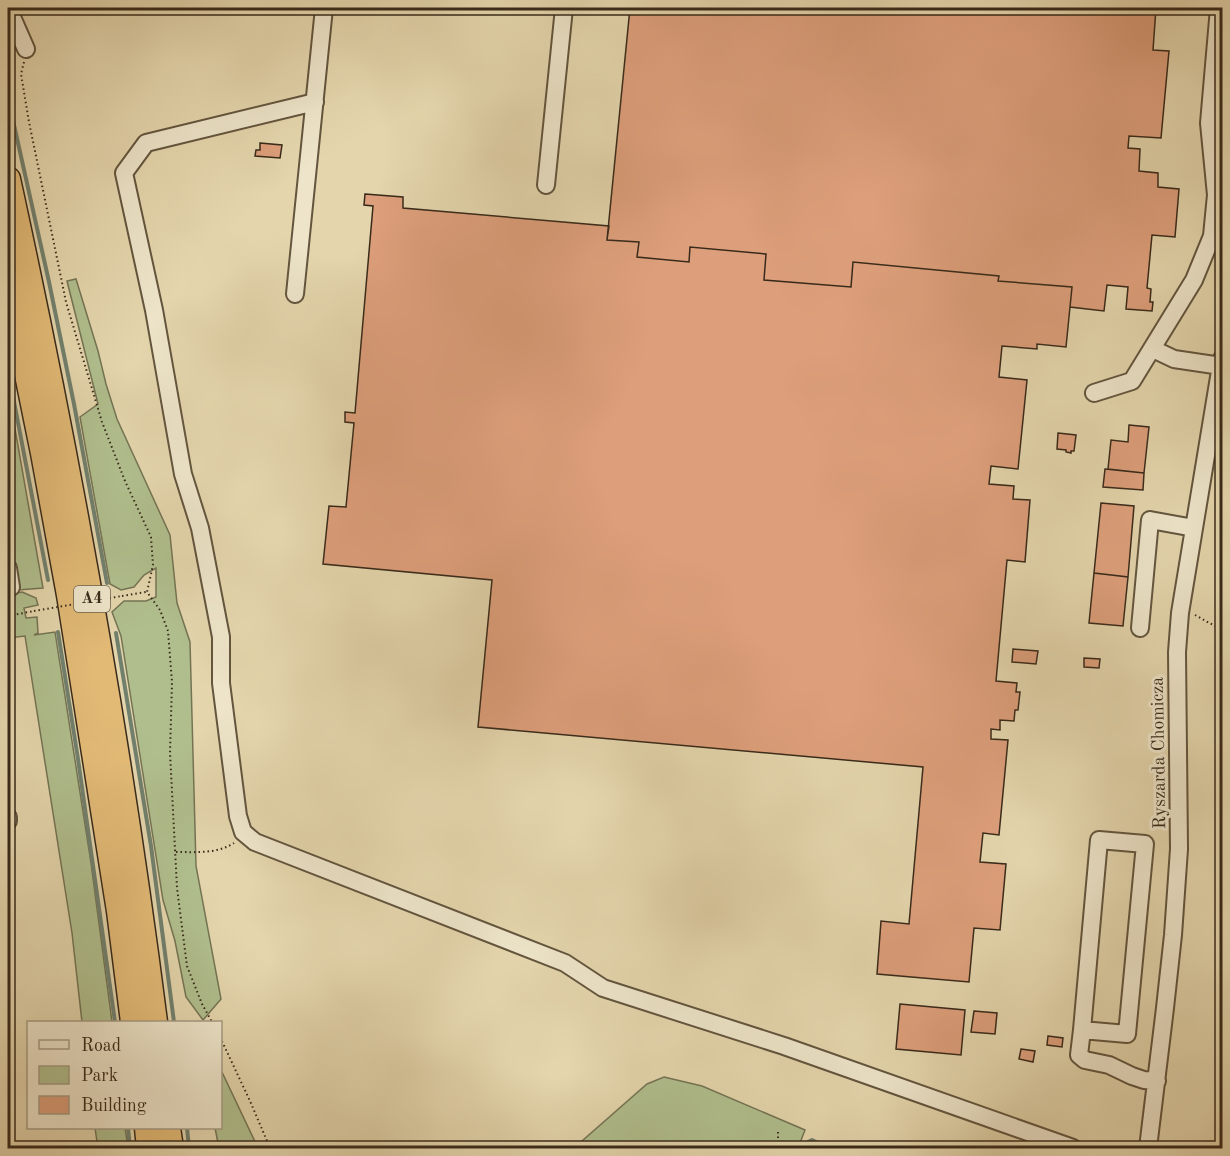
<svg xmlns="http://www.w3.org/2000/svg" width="1230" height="1156" viewBox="0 0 1230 1156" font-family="'Old Standard TT',serif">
	<rect width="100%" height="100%" fill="#e4d5ac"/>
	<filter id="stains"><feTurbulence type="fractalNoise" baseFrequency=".00333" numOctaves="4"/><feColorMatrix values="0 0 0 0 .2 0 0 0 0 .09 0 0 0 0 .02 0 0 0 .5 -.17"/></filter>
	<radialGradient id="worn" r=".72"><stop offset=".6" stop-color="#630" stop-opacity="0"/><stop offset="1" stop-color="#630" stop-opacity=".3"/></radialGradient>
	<path fill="#b0be8d" stroke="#747454" stroke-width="1.5" d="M76,279L98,351L106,384L117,419L170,535L177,603L190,642L196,866L221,999L203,1020L186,997L175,941L163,900L121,636L112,612L124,601H146L156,597V568L144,575L134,587L121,590L110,584L80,417L98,404L67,281Z
		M8,389L43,588L18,590L8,534Z
		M22,592L36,598L38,605L24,608L26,618L37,617L38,633L34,635L55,632L91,863L112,1022H82L72,933L25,636L8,638V595Z
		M221,1070L258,1148H219L215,1128H220Z
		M664,1077L702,1086L805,1130L798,1148H574L647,1084Z
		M95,1128H125L128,1148H98Z"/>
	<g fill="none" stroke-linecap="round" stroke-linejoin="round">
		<path stroke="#71806d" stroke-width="4" d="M8,98L49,282L74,404L107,583
			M8,370L48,580
			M58,632L78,759L115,1022
			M116,633L151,846L174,1022
			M128,1128L130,1148
			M187,1128L189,1148
			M802,1148L806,1143L812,1140L828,1148"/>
	</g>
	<path fill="#dd9f7b" stroke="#382a1a" stroke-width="1.5" d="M630,8H1156L1153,50L1169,51L1161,138L1129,136L1128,148L1140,149L1139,171L1158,173V187L1179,189L1175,237L1152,235L1147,288L1151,289L1150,302H1153L1152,311L1126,309L1128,287L1107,285L1104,311L1070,307L1072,287L998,281L999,276L853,262L851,287L764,280L766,254L690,247L689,262L637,257L639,242L607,240Z
		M260,143L282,145L280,158L255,156L256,150H260Z
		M365,194L403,197V208L609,226L607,240L639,242L637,257L689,262L690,247L766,254L764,280L851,287L853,262L999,276L998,281L1072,287L1066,347L1037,344V349L1002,346L999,377L1027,380L1018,469L991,466L989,484L1014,486L1013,499L1030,500L1025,562L1007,560L996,681L1017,683L1016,692H1020L1018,710H1015L1014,721L1000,720V730L991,729V739L1008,740L999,835L983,833L980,862L1006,864L1000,930L974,928L969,982L877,974L881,921L909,924L923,767L478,727L492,580L323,564L329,506L346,507L354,423L345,422V412L355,413L373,206L364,205Z
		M1129,425L1149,427L1144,473L1108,469L1111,440L1128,442Z
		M1058,433L1076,435L1074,451H1071V453L1066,452V450L1057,449Z
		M1105,469L1144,473L1143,490L1103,487Z
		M1101,503L1134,506L1128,577L1094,573Z
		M1094,573L1128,577L1123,626L1089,623Z
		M1013,649L1038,651L1036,664L1012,662Z
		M1084,658L1100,659L1099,668L1084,667Z
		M900,1004L965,1010L961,1055L896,1049Z
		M974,1011L997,1013L995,1034L971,1032Z
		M1048,1036L1063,1038L1062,1047L1047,1045Z
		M1021,1049L1035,1051L1033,1062L1019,1059Z"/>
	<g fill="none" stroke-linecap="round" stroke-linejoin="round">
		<g stroke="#63553e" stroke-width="20">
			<path id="minor" d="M8,8L26,49
				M315,102L146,143L124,173L154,310L183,474L200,528L221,637V683L238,816L243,832L255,842L296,858L565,963L603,988L784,1046L1073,1148
				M546,185L564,8
				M295,294L324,8
				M1153,349L1174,359L1221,366
				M1094,393L1132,381L1194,280L1212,236L1216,195L1209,123L1219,8
				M8,568L11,587L8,588
				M1140,628L1150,520L1194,528
				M8,817V821
				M1082,1030L1127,1034L1145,844L1099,840L1082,1030L1079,1055L1085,1060L1109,1065L1132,1076L1144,1080L1157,1081
				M1148,1148L1165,1008L1173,935L1179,849L1177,652L1180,613L1222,359"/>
		</g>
		<g stroke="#382a1a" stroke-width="27">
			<path id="highway" d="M8,179C69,459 119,739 155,1022
				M8,281L43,453L69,595L119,911L133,1022
				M147,1128L149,1148
				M168,1128L171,1148"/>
		</g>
		<path stroke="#382a1a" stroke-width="2" stroke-dasharray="1.5 3" stroke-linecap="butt" d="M24,62L21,74L29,122L66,302L102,422L125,481L151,537L153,565L147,592L160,610L168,631L172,682L170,753L177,888L187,966L202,1004L212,1022
			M122,596L146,592
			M1195,615L1222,630
			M8,616L34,611
			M176,852C196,852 217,854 234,843
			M220,1037L250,1101L270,1148
			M778,1132V1142"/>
		<use href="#minor" stroke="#ede4c9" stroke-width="16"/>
		<use href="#highway" stroke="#e2ba76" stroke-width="24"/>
		<path stroke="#382a1a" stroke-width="2" stroke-dasharray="1.5 3" stroke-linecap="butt" d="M34,611L122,596"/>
	</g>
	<g text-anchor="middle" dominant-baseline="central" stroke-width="6" stroke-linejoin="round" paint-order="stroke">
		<rect fill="#ede4c9" stroke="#6e624e" stroke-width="1.5" x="74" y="586" width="36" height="26" rx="4.5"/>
		<g font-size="16" font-weight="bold" fill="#382a1a">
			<text x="92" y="599">A4</text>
		</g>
		<g font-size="18" fill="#382a1a" stroke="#ede4c9">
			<text transform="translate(1159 753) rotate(-91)">Ryszarda Chomicza</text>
		</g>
	</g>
	<rect width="1230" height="1156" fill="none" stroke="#e4d5ac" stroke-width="30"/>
	<rect x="9" y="9" width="1212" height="1138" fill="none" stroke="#382a1a" stroke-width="3"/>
	<rect x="15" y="15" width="1200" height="1126" fill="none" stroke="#382a1a" stroke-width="1.5"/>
	<rect x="27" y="1021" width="195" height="108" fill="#ede4c9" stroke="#a59a83" stroke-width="1.5"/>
	<rect x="39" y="1040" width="30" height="9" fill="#ede4c9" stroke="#a59a83" stroke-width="1.5"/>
	<text x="81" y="1051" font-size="18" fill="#382a1a">Road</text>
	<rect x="39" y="1066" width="30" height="18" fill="#b0be8d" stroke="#a59a83" stroke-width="1.5"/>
	<text x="81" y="1081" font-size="18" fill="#382a1a">Park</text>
	<rect x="39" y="1096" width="30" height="18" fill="#dd9f7b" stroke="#a59a83" stroke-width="1.5"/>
	<text x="81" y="1111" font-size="18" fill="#382a1a">Building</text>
	<rect width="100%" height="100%" filter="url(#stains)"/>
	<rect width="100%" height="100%" fill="url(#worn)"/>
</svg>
